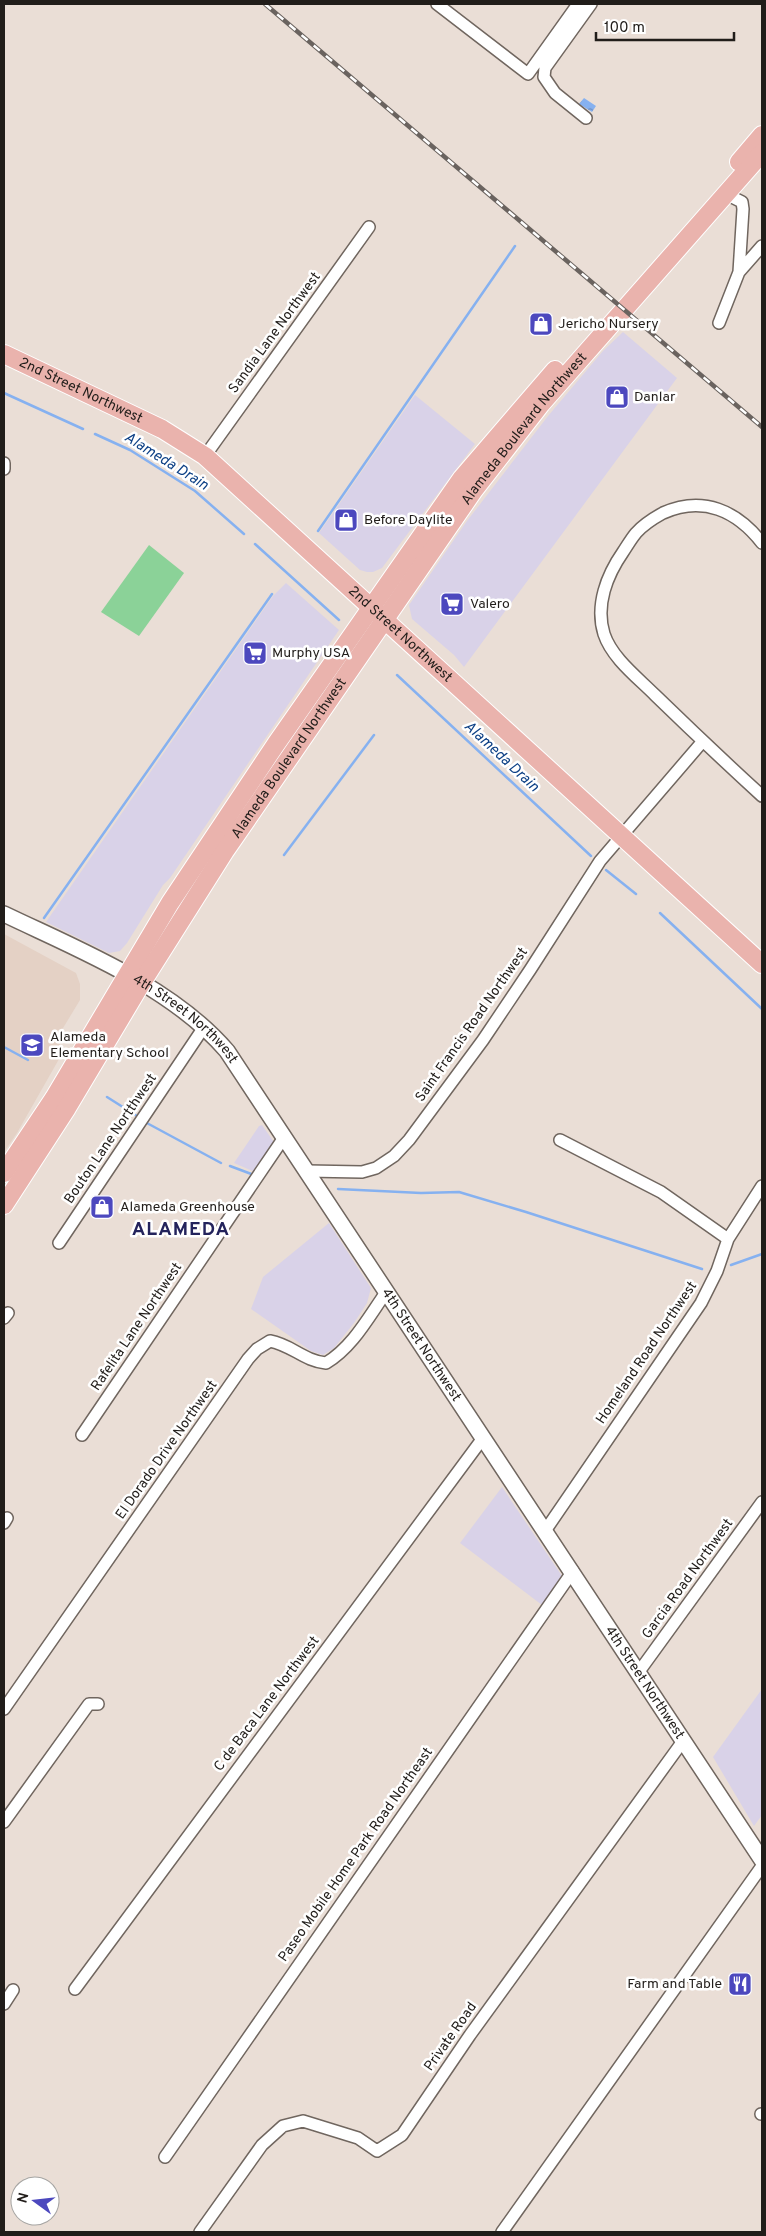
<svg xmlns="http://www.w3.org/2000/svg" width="766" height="2236" viewBox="0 0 766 2236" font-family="Overpass,sans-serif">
	<defs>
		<pattern id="water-ripples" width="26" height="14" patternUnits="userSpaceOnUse" patternTransform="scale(1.25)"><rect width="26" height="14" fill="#86b1f0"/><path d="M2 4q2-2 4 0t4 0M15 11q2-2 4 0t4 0" fill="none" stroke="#6d8fc2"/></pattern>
	</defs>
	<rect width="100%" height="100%" fill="#eaded6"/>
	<path fill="#d9d2e8" d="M623,332L677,378L464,667L454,655L412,619L409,605L467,521L548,416L603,351Z
		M415,395L475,444L382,568L373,572H367L360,570L319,533Z
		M286,583L339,630L170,878L163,885L127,943L120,951L109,953L46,922L273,596Z
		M262,1125L276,1145L257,1173L234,1163L259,1126Z
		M329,1223L371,1288L367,1303L354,1323L334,1348L323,1355L311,1351L251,1309L263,1277Z
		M502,1487L564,1579L542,1605L460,1543Z
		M762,1689V1815L754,1826L713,1757Z"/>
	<path fill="#e4d1c5" d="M4,934L76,973L80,984V1000L57,1038L63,1052L17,1133L4,1152Z"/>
	<path fill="#8bd298" d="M149,545L184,573L139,636L101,612Z"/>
	<path fill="url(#water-ripples)" d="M584,98L596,106L592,112L579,104Z"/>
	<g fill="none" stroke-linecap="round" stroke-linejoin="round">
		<path stroke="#86b1f0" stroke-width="2.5" d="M4,393L83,429
			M95,434L130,450L195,491L244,534
			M318,531L515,246
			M255,544L339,620
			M397,675L591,856
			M284,855L374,735
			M606,870L636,894
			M660,913L762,1009
			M44,918L272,594
			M4,1047L28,1060
			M107,1097L137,1116
			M145,1122L221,1163
			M230,1166L254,1175
			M338,1189L421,1193L459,1192L526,1212L702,1269
			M731,1265L762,1254"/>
		<g stroke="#70665f" stroke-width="14">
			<path id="street" d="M437,4L528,74L578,4
				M586,118L555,93L544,77L545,68L591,4
				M726,194L742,202L743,209L739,272
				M719,323L739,272L762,246
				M205,456L369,227
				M4,463V469
				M762,543C737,511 703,495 663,513C654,518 643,525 636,533C631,539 627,546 623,552C607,575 595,605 604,634C612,658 637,677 655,695C690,729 726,763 762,796
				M560,1140L661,1192L728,1239
				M307,1171L362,1172L376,1168L394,1156L409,1140L483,1040L530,970L600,861L703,741
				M59,1243L204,1027
				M4,1318L8,1313
				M82,1435L285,1136
				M4,1523L7,1518
				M545,1531L701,1303L717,1271L728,1239L762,1186
				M638,1673L762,1502
				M4,1709L248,1359L257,1349L270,1341C292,1345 304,1361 326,1363C353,1347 369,1316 387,1291
				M4,1822L89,1704H98
				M75,1989L483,1438
				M4,2004L13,1990
				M761,2114H762
				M165,2157L573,1571
				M200,2232L262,2145L283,2126L303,2121L358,2138L377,2151L402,2135L470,2035L683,1741
				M502,2232L762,1866"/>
		</g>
		<g stroke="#70665f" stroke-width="18">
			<g id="secondary">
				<path id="s1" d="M4,914C79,950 171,986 227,1051L762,1860"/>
			</g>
		</g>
		<g stroke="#fff" stroke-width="20">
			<g id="primary">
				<path d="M739,162L762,135"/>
				<path id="s2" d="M4,354L162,429L205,456L762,964"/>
				<path d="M4,1173L54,1098L170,903L276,744L462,478L555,370"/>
				<path id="s3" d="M4,1205L67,1108L141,984L225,851L474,490L541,404L762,153"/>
			</g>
		</g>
		<use href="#street" stroke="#fff" stroke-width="11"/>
		<use href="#secondary" stroke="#fff" stroke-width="15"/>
		<use href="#primary" stroke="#eab3ad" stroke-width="18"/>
		<g stroke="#6a635f" stroke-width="4.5">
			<path id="rail" d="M265,4L762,427"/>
		</g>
		<use href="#rail" stroke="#fff" stroke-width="2.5" stroke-dasharray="8" stroke-linecap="butt"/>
	</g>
	<defs>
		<g id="shop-square" transform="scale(1.25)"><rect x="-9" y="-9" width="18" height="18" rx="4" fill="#4c48be" stroke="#fff"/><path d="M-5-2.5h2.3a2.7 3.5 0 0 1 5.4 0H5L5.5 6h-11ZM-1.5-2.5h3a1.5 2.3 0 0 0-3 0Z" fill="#fff"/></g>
		<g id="supermarket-square" transform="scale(1.25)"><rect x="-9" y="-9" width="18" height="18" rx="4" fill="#4c48be" stroke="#fff"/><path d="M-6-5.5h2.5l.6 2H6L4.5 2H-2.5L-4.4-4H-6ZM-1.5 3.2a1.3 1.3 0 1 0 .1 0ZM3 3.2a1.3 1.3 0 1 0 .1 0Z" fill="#fff"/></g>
		<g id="school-square" transform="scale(1.25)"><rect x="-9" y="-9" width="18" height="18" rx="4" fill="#4c48be" stroke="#fff"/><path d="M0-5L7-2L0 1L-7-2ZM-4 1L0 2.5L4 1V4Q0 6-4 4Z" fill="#fff"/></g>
		<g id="restaurant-square" transform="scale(1.25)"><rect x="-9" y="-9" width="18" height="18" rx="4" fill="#4c48be" stroke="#fff"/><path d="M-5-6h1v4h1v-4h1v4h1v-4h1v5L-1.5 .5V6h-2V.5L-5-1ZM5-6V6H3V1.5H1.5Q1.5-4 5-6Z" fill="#fff"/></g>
	</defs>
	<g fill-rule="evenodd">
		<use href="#shop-square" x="541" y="324"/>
		<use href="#shop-square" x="617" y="397"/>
		<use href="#shop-square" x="346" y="520"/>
		<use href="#supermarket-square" x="452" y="604"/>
		<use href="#supermarket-square" x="255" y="653"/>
		<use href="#school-square" x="32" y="1045"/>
		<use href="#shop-square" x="102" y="1207"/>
		<use href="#restaurant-square" x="740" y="1984"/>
	</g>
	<g text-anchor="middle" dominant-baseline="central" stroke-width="5" stroke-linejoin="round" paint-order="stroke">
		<g font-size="14" fill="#211d1a" stroke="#fff" text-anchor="start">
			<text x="558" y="324">Jericho Nursery</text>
			<text x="634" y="397">Danlar</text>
			<text x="364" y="520">Before Daylite</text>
			<text x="470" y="604">Valero</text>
			<text x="272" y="653">Murphy USA</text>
			<text x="50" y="1037">Alameda<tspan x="50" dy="16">Elementary School</tspan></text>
			<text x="120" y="1207">Alameda Greenhouse</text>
			<text x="722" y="1984" text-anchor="end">Farm and Table</text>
		</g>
		<g font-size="14" fill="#211d1a" stroke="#fff">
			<text transform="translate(275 333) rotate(-54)">Sandia Lane Northwest</text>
			<text stroke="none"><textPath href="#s2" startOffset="85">2nd Street Northwest</textPath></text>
			<text stroke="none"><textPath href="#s3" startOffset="935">Alameda Boulevard Northwest</textPath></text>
			<text stroke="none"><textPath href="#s2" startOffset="490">2nd Street Northwest</textPath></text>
			<text stroke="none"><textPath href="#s3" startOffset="530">Alameda Boulevard Northwest</textPath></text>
			<text stroke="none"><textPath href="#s1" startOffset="211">4th Street Northwest</textPath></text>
			<text transform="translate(472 1025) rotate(-55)">Saint Francis Road Northwest</text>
			<text transform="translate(111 1139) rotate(-56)">Bouton Lane Nortthwest</text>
			<text transform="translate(137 1327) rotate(-56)">Rafelita Lane Northwest</text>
			<text stroke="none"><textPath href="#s1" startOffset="616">4th Street Northwest</textPath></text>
			<text transform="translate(647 1353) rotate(-56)">Homeland Road Northwest</text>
			<text transform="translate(167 1450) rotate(-55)">El Dorado Drive Northwest</text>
			<text transform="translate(688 1579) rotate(-54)">Garcia Road Northwest</text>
			<text stroke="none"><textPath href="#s1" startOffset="1021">4th Street Northwest</textPath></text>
			<text transform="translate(267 1704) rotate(-53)">C de Baca Lane Northwest</text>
			<text transform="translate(356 1855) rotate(-55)">Paseo Mobile Home Park Road Northeast</text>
			<text transform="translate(451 2037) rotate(-55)">Private Road</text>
		</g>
		<g font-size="15" font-style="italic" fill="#0e4186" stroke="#fff">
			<text transform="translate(166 462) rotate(32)">Alameda Drain</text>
			<text transform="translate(501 757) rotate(43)">Alameda Drain</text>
		</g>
		<g font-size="19" font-weight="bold" letter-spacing="1" fill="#23235c" stroke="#fff">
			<text x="181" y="1230">ALAMEDA</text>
		</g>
	</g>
	<rect width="766" height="2236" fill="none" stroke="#211d1a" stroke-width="10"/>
	<g transform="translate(35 2201) rotate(285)"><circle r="24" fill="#ffffff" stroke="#a6a5a3"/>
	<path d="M0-4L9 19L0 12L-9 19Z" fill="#4c48be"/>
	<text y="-8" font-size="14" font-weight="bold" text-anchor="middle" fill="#211d1a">N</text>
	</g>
	<path d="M596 32v8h138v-8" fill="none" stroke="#211d1a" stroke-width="2.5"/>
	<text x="604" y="32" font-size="15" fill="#211d1a" stroke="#ffffff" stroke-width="4" paint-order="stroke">100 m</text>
</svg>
